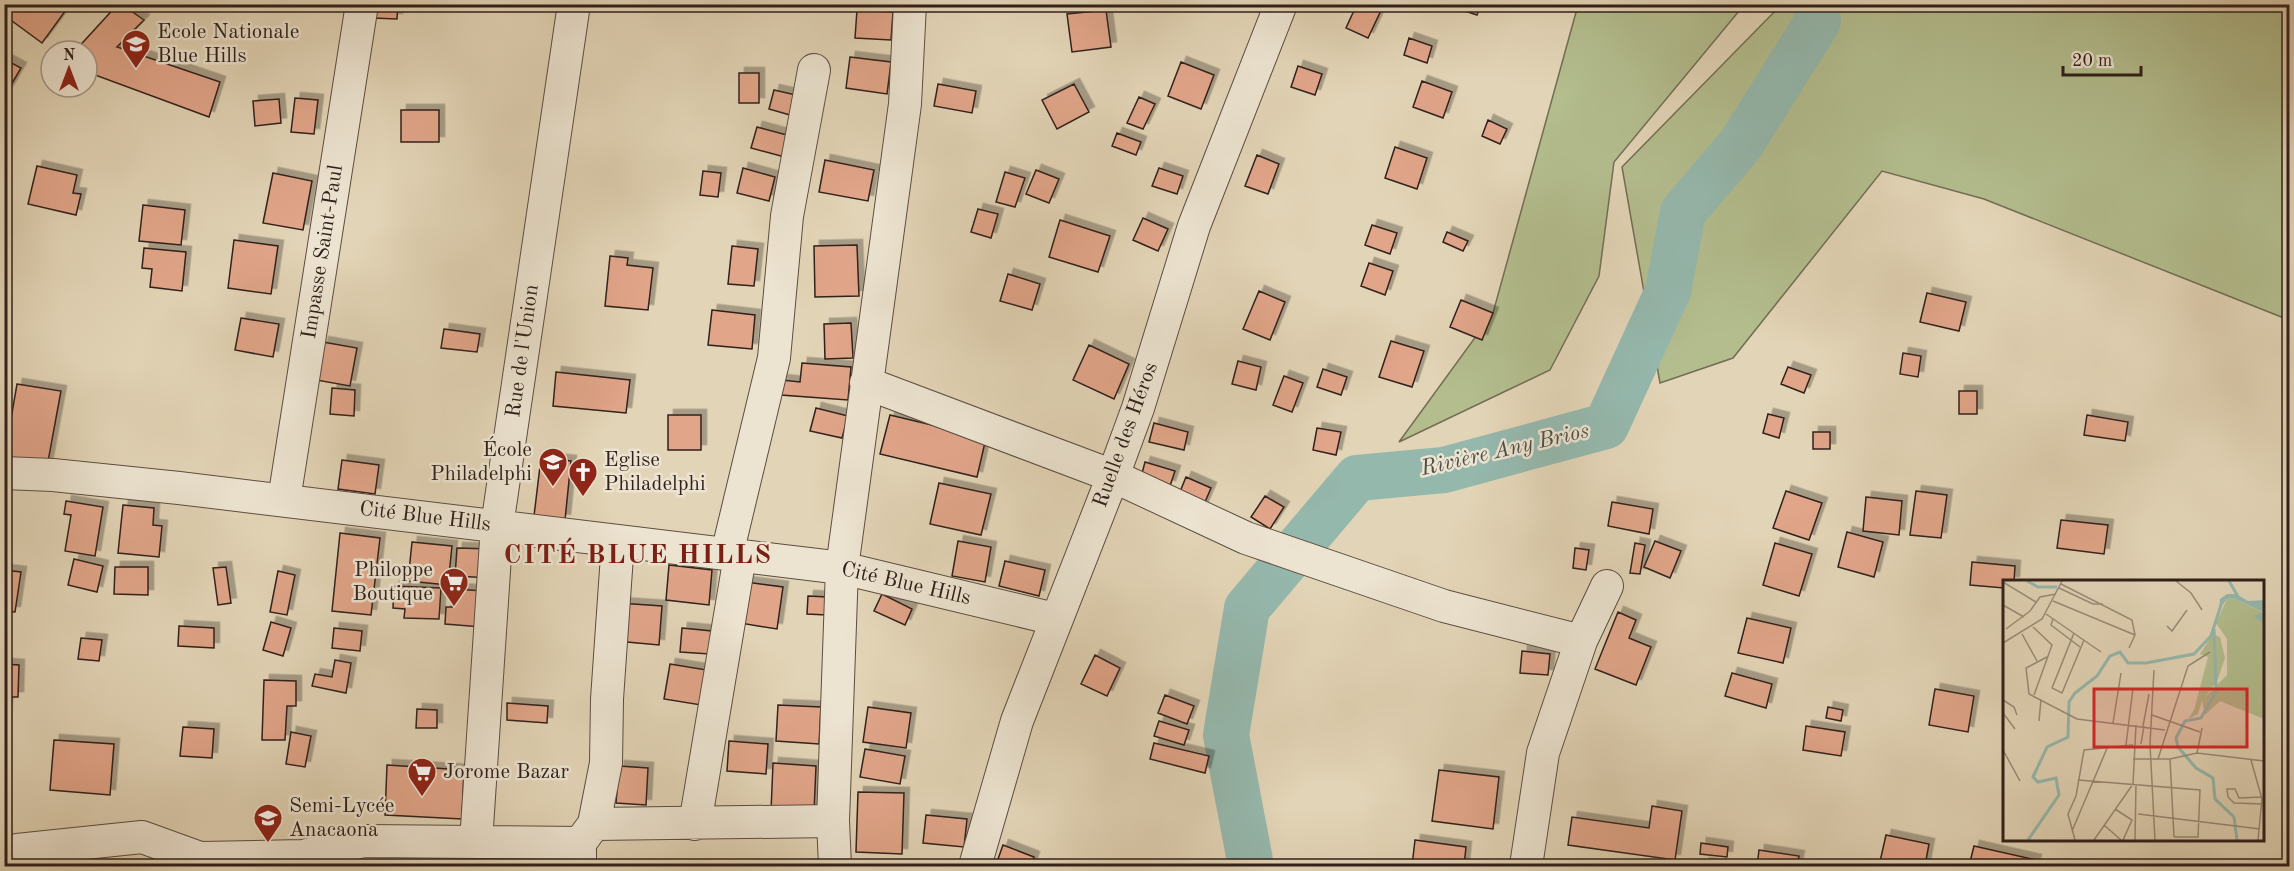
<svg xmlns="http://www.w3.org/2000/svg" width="2294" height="871" viewBox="0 0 2294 871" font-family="'Old Standard TT',serif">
	<defs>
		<filter id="shadow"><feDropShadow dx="5.5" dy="-5.5" stdDeviation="0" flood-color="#0004"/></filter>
	</defs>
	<rect width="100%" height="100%" fill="#e2d4b6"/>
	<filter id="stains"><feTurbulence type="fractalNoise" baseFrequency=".00333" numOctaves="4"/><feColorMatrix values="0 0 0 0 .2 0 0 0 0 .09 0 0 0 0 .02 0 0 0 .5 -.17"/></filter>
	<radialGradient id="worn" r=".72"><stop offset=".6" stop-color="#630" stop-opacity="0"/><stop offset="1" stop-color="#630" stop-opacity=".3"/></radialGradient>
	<path fill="#b3bd8e" stroke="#726e54" stroke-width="1.5" d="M1578,5H1744L1614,162L1599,276L1550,370L1399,442L1493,313Z
		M1781,5H2289V320L1984,199L1882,171L1733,358L1660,383L1622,167Z"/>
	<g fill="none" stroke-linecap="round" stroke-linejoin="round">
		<path stroke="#95b8ad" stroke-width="46" d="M1251,866L1226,735L1247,608L1357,478L1444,470L1606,426L1668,291L1683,212L1741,144L1818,21L1816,4"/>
	</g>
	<path fill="#e1a589" stroke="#30201b" stroke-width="1.5" filter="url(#shadow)" d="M10,4H58L66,10L42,43L4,15Z
		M118,4H121L144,20L117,47L220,82L209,117L87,72V51H75Z
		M374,4H398L397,19L373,18Z
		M824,4H848V9L824,8Z
		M1357,4H1384L1368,38L1346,28Z
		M1454,4H1481L1477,15L1453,7Z
		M857,10L893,12L891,40L855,38Z
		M1106,10L1111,47L1072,52L1067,14Z
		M1409,38L1432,46L1427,63L1404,55Z
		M850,57L891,62L887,94L846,88Z
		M4,59L21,68L7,92L4,91Z
		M1181,62L1214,75L1201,109L1168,96Z
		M1298,66L1322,74L1315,95L1291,87Z
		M739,73H759V103H739Z
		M1422,81L1452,92L1443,118L1413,107Z
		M938,84L976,91L972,113L934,106Z
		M1074,84L1089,112L1057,129L1042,100Z
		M774,90L796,95L790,115L769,109Z
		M1139,97L1155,104L1143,129L1127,123Z
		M295,98L318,100L314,134L291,132Z
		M279,99L281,123L255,126L253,101Z
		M401,110H439V142H401Z
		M1488,120L1507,129L1500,144L1482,136Z
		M757,127L802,139L796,160L751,148Z
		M1117,133L1141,142L1136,155L1112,146Z
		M1395,147L1427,158L1417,189L1385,178Z
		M1257,155L1279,164L1268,194L1245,186Z
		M825,160L874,170L868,201L819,192Z
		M37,166L77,175L73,193L81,194L76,215L28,204Z
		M743,168L775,177L769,201L737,193Z
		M1159,168L1183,176L1177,194L1152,186Z
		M1036,170L1059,179L1049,203L1026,194Z
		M703,171L721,173L718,197L700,195Z
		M1005,172L1025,178L1015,207L996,202Z
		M273,173L312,181L303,230L263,223Z
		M143,205L185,210L181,245L139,241Z
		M978,209L998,214L991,238L971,232Z
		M1143,218L1168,229L1158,251L1133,240Z
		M1060,220L1110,236L1098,272L1049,257Z
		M1372,225L1397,233L1390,254L1365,245Z
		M1447,232L1468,241L1463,251L1443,242Z
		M234,240L278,246L271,294L228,288Z
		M857,245L859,296L815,297L814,246Z
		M732,246L758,249L754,286L728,284Z
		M144,248L186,252L182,291L150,287L152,269L142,268Z
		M610,256L628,258L627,265L653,268L648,310L605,306Z
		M1369,263L1393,271L1385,295L1361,286Z
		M1008,274L1040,284L1032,310L1000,301Z
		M1259,291L1285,302L1270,340L1243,329Z
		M1927,293L1966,302L1959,331L1920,322Z
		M1461,300L1493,313L1482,340L1450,327Z
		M712,310L755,315L752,349L708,345Z
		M241,318L279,324L273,357L235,350Z
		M851,323L853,358L825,359L824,324Z
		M444,329L480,334L477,352L441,348Z
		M1391,341L1424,351L1412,387L1379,377Z
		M323,342L357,348L350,386L316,380Z
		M1089,345L1129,364L1114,399L1073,380Z
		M1903,353L1921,356L1918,377L1900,374Z
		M1238,361L1261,367L1256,390L1232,384Z
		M802,363L851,367L848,400L781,395L782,380L800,382Z
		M1788,367L1811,375L1804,393L1781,384Z
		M1323,369L1347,377L1341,395L1317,387Z
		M556,372L630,380L626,413L553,406Z
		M1284,376L1303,383L1292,412L1273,405Z
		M17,384L61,391L47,467L4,459Z
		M332,388L355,390L354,416L330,414Z
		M1959,391H1977V414H1959Z
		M816,408L848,416L842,438L810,431Z
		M1768,414L1784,418L1779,438L1763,433Z
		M668,415H701V450H668Z
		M890,415L986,438L977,477L880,454Z
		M2087,415L2128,422L2125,441L2084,435Z
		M1154,423L1188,432L1184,450L1149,442Z
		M1317,428L1341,432L1336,455L1313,450Z
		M1813,432H1830V449H1813Z
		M541,458L571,461L565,520L534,516Z
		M342,460L379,465L375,494L338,489Z
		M1145,462L1175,471L1170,486L1141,477Z
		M1186,477L1211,488L1202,509L1177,499Z
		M939,483L991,494L981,535L930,524Z
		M1786,491L1822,503L1809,540L1773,528Z
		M1916,491L1947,495L1941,538L1910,535Z
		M1265,496L1284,507L1270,529L1251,517Z
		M1866,497L1902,501L1899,535L1863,531Z
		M66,501L103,507L95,556L65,551L71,515L64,514Z
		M1612,502L1653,509L1649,534L1608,526Z
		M123,505L154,508L153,525L162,526L159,557L118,553Z
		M2061,520L2108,525L2104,554L2057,548Z
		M1847,532L1883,542L1874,577L1838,567Z
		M340,533L380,538L371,615L332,611Z
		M958,541L991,547L985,582L952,576Z
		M1655,541L1681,551L1670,578L1644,567Z
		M412,542L452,546L448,585L408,581Z
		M1635,543L1645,545L1640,574L1630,573Z
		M1775,543L1812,554L1799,596L1763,585Z
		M457,548L492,549L491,578L455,576Z
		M1575,548L1589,550L1586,570L1573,568Z
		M74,559L103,566L97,592L68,585Z
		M1005,561L1045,570L1039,596L999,586Z
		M1972,562L2015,566L2014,582H2004V588L1970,585Z
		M669,565L712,570L709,605L666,600Z
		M115,567H148V595L114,594Z
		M226,567L231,603L218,605L213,568Z
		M4,570L21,572L15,612L4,611Z
		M278,571L295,575L287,615L270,612Z
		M746,582L783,587L777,629L740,623Z
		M394,586L441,588L439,619L404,618L405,609L393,608Z
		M454,589L484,591L482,627L445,624L446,607H453Z
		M882,594L912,609L905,625L874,611Z
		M808,596L828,597L827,615L807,614Z
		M619,603L662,606L659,645L616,641Z
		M1618,612L1636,620L1629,638L1651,647L1636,685L1595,669Z
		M1747,618L1791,628L1783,663L1738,653Z
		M271,622L291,628L283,656L263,650Z
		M179,626L214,628V648L178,646Z
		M334,628L362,631L360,651L332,648Z
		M682,628L712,631L710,654L680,652Z
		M81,638L102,640L99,661L78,659Z
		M1522,651L1550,654L1548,675L1520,673Z
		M1095,655L1120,668L1107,696L1081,684Z
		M335,660L351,663L346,693L312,686L315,674L332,677Z
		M4,664L19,665L18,697H4Z
		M670,664L707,670L701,705L664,699Z
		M1732,673L1772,684L1766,708L1725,696Z
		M264,680L296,681V706H287L285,740H262Z
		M1935,689L1974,696L1968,732L1929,725Z
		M1165,695L1194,706L1187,724L1158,713Z
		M4,703H7L5,735H4Z
		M507,703L548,706L547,723L507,720Z
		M778,705L821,707L819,744L776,741Z
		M868,707L911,713L906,748L863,742Z
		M1828,707L1843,710L1841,721L1826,718Z
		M417,709L437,710V728H416Z
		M1159,721L1189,730L1184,745L1154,736Z
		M1806,726L1845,732L1841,756L1803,750Z
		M183,727L214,729L212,758L180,756Z
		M291,732L311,736L305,767L286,764Z
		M54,740L114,744L110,795L50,790Z
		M729,741L768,744L766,774L727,771Z
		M1154,743L1209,756L1205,773L1150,759Z
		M865,749L905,756L900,784L860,777Z
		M773,763L816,766L814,812L771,811Z
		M387,765L464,770L462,819L385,815Z
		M619,766L648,768L646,805L616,803Z
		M1439,770L1499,777L1493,829L1432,821Z
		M858,792L904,793L902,854L856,852Z
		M1652,806L1682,811L1675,860L1568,845L1572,817L1649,828Z
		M926,815L967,819L964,847L923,843Z
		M1886,835L1929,844L1925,866H1879Z
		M1415,840L1466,847L1464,866H1412Z
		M1701,843L1728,847L1727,857L1700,854Z
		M1003,845L1034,857L1031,866H1019L998,859Z
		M1974,846L2036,860L2034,866H1969Z
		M1759,850L1799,856L1797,866H1757Z
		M1704,863L1722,866H1703Z"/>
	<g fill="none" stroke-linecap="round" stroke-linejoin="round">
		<g stroke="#5c4d42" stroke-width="34">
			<path id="street" d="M866,383L1113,476L1246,538L1444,606L1581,641
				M4,473L53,475L179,488L842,568L1055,619
				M284,500L362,4
				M727,554L774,358L787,216L814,70
				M594,824L833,821
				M695,824L740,556
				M476,842L497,526L574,4
				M4,853L17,850L142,837L200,858L303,856L364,841L580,843
				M580,866V843L594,824L606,763L607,699L618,541
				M835,866L833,821L842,568L905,104L910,4
				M975,866L1017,721L1113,476L1138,408L1194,226L1281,4
				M1526,866L1543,753L1581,641L1607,586"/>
		</g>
		<use href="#street" stroke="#ece3d0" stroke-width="32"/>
	</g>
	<defs>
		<g id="school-pin" transform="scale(1.5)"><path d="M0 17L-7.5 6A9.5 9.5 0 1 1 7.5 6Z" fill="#8f2418" stroke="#ece3d0"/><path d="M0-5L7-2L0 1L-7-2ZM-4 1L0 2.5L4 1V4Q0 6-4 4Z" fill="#fff"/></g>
		<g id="church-pin" transform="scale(1.5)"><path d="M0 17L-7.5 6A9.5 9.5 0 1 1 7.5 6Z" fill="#8f2418" stroke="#ece3d0"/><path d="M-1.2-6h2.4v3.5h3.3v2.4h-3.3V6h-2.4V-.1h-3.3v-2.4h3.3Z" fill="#fff"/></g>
		<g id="supermarket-pin" transform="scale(1.5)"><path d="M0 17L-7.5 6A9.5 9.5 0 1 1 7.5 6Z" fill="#8f2418" stroke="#ece3d0"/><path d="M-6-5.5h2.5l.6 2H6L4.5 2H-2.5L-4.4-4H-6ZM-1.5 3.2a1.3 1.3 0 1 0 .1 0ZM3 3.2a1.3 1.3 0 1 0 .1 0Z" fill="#fff"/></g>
	</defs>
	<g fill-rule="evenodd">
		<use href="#school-pin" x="136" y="44"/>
		<use href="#school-pin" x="553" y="462"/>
		<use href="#church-pin" x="583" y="472"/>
		<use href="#supermarket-pin" x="454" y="582"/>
		<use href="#supermarket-pin" x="422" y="772"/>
		<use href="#school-pin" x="268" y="818"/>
	</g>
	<g text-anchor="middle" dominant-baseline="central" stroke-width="5" stroke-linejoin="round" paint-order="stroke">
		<g font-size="21" fill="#30201b" stroke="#ece3d0" text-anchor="start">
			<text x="157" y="32">Ecole Nationale<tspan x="157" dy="24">Blue Hills</tspan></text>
			<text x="532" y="450" text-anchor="end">École<tspan x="532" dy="24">Philadelphi</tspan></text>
			<text x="604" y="460">Eglise<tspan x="604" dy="24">Philadelphi</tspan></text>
			<text x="433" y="570" text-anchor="end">Philoppe<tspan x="433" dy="24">Boutique</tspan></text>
			<text x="443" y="772">Jorome Bazar</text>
			<text x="289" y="806">Semi-Lycée<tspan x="289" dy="24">Anacaona</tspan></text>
		</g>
		<g font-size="21" fill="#30201b" stroke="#ece3d0">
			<text transform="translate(323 252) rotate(-81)">Impasse Saint-Paul</text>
			<text transform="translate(523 351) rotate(-82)">Rue de l'Union</text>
			<text transform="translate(1126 435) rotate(-70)">Ruelle des Héros</text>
			<text transform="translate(425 517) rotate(7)">Cité Blue Hills</text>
			<text transform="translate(906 584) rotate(13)">Cité Blue Hills</text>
		</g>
		<g font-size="22" font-style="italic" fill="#4e4e47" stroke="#ece3d0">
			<text transform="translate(1505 450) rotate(-13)">Rivière Any Brios</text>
		</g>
		<g font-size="27" font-weight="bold" letter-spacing="1.5" fill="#7a1f14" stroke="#ece3d0">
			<text x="638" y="555">CITÉ BLUE HILLS</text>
		</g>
	</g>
	<g transform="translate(2003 580)">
		<rect width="261" height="261" fill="#e2d4b6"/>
		<path d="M230,18L261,33V139L217,121L202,135L199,121L195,134L185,139L191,130L205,77L197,74L210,54L217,57L222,78L214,101L201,118L224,95V59L213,43L224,19Z" fill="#b3bd8e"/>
		<path d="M224,14H233L245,21L261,20V44L251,36L260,32L230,18L224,19L216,30L217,19Z" fill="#95b8ad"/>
		<path fill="none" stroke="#95b8ad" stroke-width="3" d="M24,1L35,7H54M226,1L237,20M211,49L213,111L198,138L182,141L173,158L175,167L193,188L210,198L212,219L231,237L234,260M25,260L56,215L53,198L35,202L30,197L44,167L65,157L66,122L72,113L94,96L107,76L117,72L125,83H143L191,74L208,56L218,25"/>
		<path fill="none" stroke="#9b8c78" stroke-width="1.5" d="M173,1L188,13L199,30M0,2L33,22M58,4L129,40L132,55L126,68M56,8L90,24H100M50,21L132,55M0,25L21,37M43,34L98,72M50,39L48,45L77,67M164,46L169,51L184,30M30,47L49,65L31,115M3,49L27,31L37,17L53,14M71,53L49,108L59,113L81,60M19,54L34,81M0,63L39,39L59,1M44,77L23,88L26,114L74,139L162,150M151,90L147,164L152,260M0,120L11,127L14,135M0,133L12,149M149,135L197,152M36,141L38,119M110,143L118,93M140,146L146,114M138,164L141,146M123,165L130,108M0,170L17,201M194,173L199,148M130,179H167L194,173L261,181M155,179L185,86L207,72M167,179L171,257M248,180L259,219L255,260M75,200L197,210L195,257H171M258,217L236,218L232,209H224L225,217L231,223L259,224M112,229L129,240L120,260M135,234L257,249M101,245L118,260M69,251L105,166M72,260L65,234L73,216L81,170L130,165M91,260L130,204L133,145M132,260L133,204"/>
		<path fill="#d62828" fill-opacity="0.15" stroke="#d62828" stroke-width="3" d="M91,109H244V167H91Z"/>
		<rect width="261" height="261" fill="none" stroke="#30201b" stroke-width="3"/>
	</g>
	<rect width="2294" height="871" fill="none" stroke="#e2d4b6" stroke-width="24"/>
	<rect x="6" y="6" width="2282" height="859" fill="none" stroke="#30201b" stroke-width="3"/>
	<rect x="12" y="12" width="2270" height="847" fill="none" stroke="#30201b" stroke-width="1.5"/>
	<g transform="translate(69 69)"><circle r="28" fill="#ece3d0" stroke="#a19588" stroke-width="1.5"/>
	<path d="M0-4.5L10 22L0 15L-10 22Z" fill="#8f2418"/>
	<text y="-9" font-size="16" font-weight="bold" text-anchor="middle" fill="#30201b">N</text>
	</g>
	<path d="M2063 66v9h78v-9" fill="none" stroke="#30201b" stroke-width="3"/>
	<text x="2072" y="66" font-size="18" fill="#30201b" stroke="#ece3d0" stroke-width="4.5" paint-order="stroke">20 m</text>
	<rect width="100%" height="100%" filter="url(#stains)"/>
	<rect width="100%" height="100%" fill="url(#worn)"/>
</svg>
